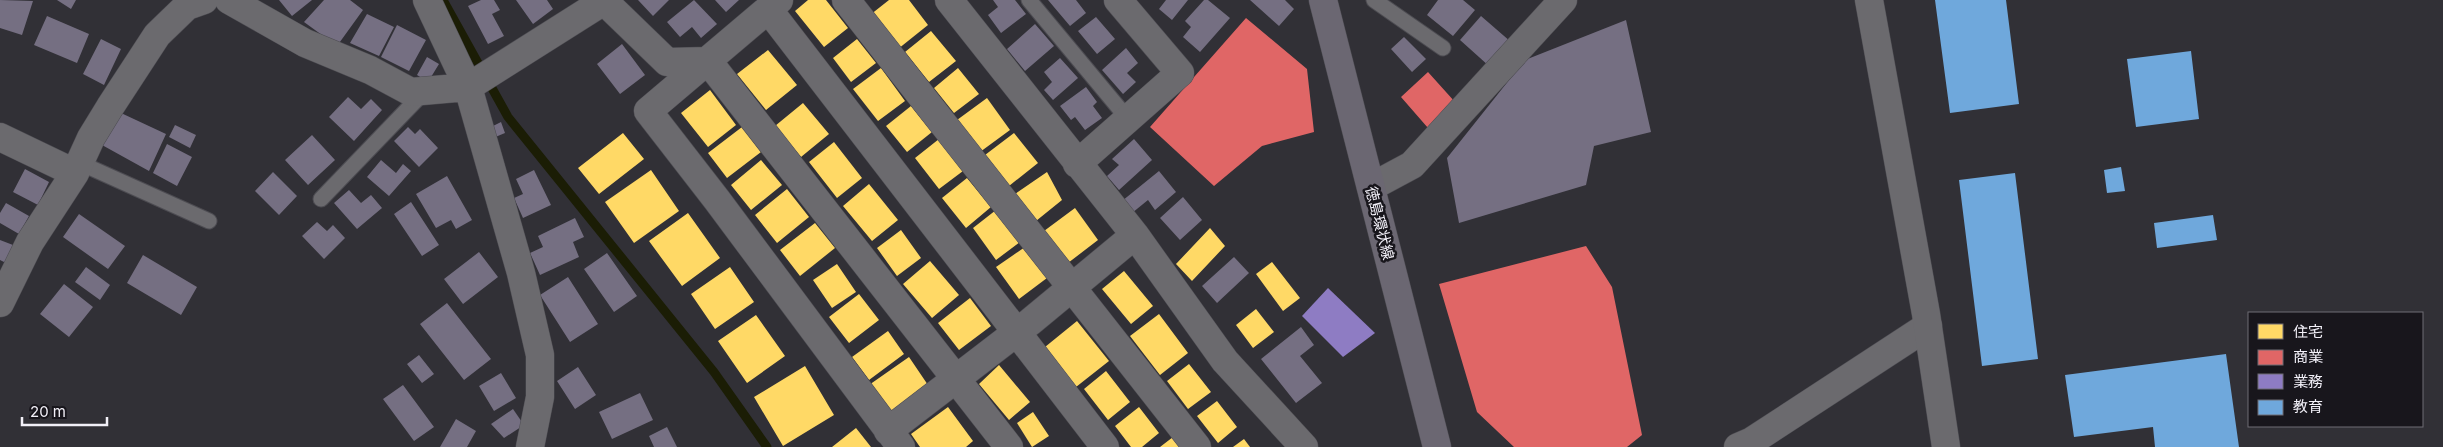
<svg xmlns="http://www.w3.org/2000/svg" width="2443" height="447" viewBox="0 0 2443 447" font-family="Inter,'Noto Sans JP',sans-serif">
	<rect width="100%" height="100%" fill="#313036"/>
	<path fill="#ffd966" d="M808,0H826L848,28L824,47L795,11Z
		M889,0H909L928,25L898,49L870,15Z
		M931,31L956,61L929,82L905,52Z
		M857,39L876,63L851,82L833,58Z
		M768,50L797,85L766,110L737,74Z
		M881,68L905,101L878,121L853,89Z
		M958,68L979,94L954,113L934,88Z
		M710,90L736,125L708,147L681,113Z
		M987,98L1010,130L980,152L957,120Z
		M803,103L829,134L801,157L775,126Z
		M911,106L932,132L907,152L886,126Z
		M742,127L761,152L727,178L708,153Z
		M623,133L644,159L599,194L578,168Z
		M1014,133L1038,163L1009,186L985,155Z
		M939,139L963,171L939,189L915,158Z
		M834,142L862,178L837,198L809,162Z
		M761,160L782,185L751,210L731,185Z
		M651,170L679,211L634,243L605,202Z
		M1047,172L1062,200L1036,221L1015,194Z
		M967,178L991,207L966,228L942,198Z
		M869,184L898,220L872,241L843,206Z
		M787,189L809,217L777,243L755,215Z
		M1075,208L1098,240L1068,263L1044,231Z
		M996,210L1020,242L996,260L973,228Z
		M688,213L720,258L682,286L649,241Z
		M815,223L835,248L800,276L780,250Z
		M1210,228L1225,246L1192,281L1176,264Z
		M901,230L921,258L897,276L877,248Z
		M1025,247L1047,278L1019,299L996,267Z
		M930,261L959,295L932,318L903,284Z
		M1272,262L1300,298L1283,311L1256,274Z
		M837,264L856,292L832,308L813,280Z
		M730,267L754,302L715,329L691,294Z
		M1124,271L1153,306L1131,324L1102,289Z
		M859,294L879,320L849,343L829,317Z
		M970,298L991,326L959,350L938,323Z
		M1256,309L1274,332L1253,348L1236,325Z
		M1159,314L1188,353L1160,375L1130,336Z
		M756,315L785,356L747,383L718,341Z
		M1077,321L1109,361L1076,387L1045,347Z
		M888,331L904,354L869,380L852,357Z
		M909,357L930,388L890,416L869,385Z
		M1189,364L1211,392L1188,409L1167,381Z
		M999,365L1030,402L1009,420L979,384Z
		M805,366L834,415L783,446L754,397Z
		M1106,371L1130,402L1108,420L1084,389Z
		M1217,401L1237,427L1218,443L1197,416Z
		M948,407L973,441L966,447H920L911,434Z
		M1139,407L1159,433L1142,447H1131L1115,426Z
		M1033,412L1049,436L1032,447L1017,423Z
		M856,428L871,447H832Z
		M1173,437L1180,447H1160Z
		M1244,439L1250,447H1233Z"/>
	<path fill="#e06666" d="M1246,18L1307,69L1314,132L1262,146L1214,186L1150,127Z
		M1428,72L1455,102L1428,128L1401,97Z
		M1586,246L1612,287L1642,435L1627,447H1514L1477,412L1439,284Z"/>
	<path fill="#8e7cc3" d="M1328,288L1375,333L1343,357L1302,316Z"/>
	<path fill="#6fa8dc" d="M1935,0H2006L2019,104L1950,113Z
		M2191,51L2199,119L2136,127L2127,59Z
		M2121,167L2125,191L2107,193L2104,170Z
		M2015,173L2038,359L1982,366L1959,180Z
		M2213,215L2217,240L2157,248L2154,223Z
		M2226,354L2239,447H2155L2153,427L2074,437L2065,375Z"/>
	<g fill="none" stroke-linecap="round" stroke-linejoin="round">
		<path stroke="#1b1d05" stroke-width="9" d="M443,0L508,117L714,372L767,447"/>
	</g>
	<path fill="#756f82" d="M0,0L33,1L22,35L0,28Z
		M57,0H76L71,9Z
		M279,0H312L292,16Z
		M324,0H350L363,10L337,46L304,22Z
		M481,0H494L500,10L492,14L504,36L488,44L468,6Z
		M516,0H547L553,9L533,24Z
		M638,0H669L653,16Z
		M694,0L717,24L701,38L692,27L680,37L667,22Z
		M715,0H739L726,12Z
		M993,0H1015L1026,14L1001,33L988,15L998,7Z
		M1048,0H1076L1086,13L1070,26Z
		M1166,0H1188L1172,20L1159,9Z
		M1204,0H1208L1230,18L1200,52L1183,37L1191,27L1185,21Z
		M1250,0H1285L1294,9L1279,26Z
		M1438,0H1463L1475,10L1453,36L1427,15Z
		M367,14L394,27L379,56L350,43Z
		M47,16L89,34L77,63L34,45Z
		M1481,16L1511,42L1489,66L1460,40Z
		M1096,17L1115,39L1097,54L1078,31Z
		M1626,20L1651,132L1594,146L1586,185L1459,223L1447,158L1525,60Z
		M1035,24L1054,46L1025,71L1007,49Z
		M397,25L426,40L409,71L381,57Z
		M1404,37L1426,59L1412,72L1391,49Z
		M101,39L121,49L104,85L83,74Z
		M622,44L645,75L620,94L597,64Z
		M1126,48L1138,63L1127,73L1136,82L1123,94L1102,70Z
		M427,57L439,64L428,82L417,75Z
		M1060,58L1078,78L1053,100L1044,90L1052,82L1044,72Z
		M1086,87L1097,102L1093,106L1102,118L1085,130L1075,117L1071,120L1060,106Z
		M348,97L361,109L371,99L382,110L354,141L329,117Z
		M121,113L166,134L149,171L102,145Z
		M501,122L505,133L493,138L489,128Z
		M175,125L196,135L190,148L169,137Z
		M408,127L415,134L420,129L438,148L419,167L394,141Z
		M312,135L335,160L308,185L285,160Z
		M1134,139L1152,160L1119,190L1107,176L1119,165L1112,159Z
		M167,144L192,157L177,186L153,173Z
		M381,160L396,173L403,164L411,171L389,196L367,177Z
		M25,169L49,182L38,205L13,192Z
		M534,170L551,205L523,218L514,198L523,194L516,179Z
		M1159,171L1176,192L1155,210L1148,200L1132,213L1122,201Z
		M273,172L297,196L279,215L255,191Z
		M447,176L472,220L456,229L451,220L436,228L416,194Z
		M349,190L361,203L371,195L382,208L357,229L334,203Z
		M1183,197L1202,220L1180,240L1160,218Z
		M411,202L439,245L422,256L394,214Z
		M6,203L29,216L19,234L0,223V213Z
		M79,214L125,246L108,269L63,237Z
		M575,218L584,237L573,242L579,257L540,275L530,253L543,247L538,236Z
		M317,222L327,231L333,225L345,238L324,259L302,236Z
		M0,240L13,245L6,263L0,260Z
		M479,252L498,277L463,304L444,279Z
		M607,253L637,296L614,312L584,269Z
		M143,255L197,287L181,315L127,283Z
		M1234,257L1249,273L1217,303L1202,286Z
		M86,267L110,285L100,300L75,282Z
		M568,277L598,324L570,342L540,295Z
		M64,284L93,307L69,337L40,314Z
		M447,303L491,359L464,380L420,324Z
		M1301,327L1314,345L1300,356L1322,383L1296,403L1261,359Z
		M419,355L434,374L422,383L407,364Z
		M578,367L596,395L575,409L557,381Z
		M501,373L516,398L494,411L479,386Z
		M403,385L434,427L414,441L383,399Z
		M640,393L653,420L612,439L599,412Z
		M513,409L524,425L504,438L491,424Z
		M456,419L476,431L467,447H440Z
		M667,427L677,447H654L649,436Z"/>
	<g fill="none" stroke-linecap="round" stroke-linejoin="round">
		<g stroke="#4d4c52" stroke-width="17">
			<path id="lane" d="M1029,0L1128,119
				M1374,0L1443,48
				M80,163L209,221
				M321,199L424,92"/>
		</g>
		<g stroke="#4d4c52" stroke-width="29">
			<path id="street" d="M229,0L305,43L370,70L411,92L468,87L604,1L667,62L708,61
				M427,0L468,87L521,273L540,355V397L530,447
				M779,0L648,111L717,200L901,447
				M846,0L1197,447
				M949,0L1135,235L1225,361L1304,447
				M768,9L1105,447
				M708,61L1009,447
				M0,137L75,173
				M1077,164L1180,73L1118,0
				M1371,187L1412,165L1563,0
				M0,303L30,242L75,173L91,138L110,107L157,35L187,6L204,0
				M888,431L1030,322L1135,235
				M1738,447L1752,441L1928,326"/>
		</g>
		<g stroke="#4d4c52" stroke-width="29">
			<path id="secondary" d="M1869,0L1926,314L1946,447"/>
		</g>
		<g stroke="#4d4c52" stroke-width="29">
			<path id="primary" d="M1323,0L1437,447"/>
		</g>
		<use href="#lane" stroke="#6b6a6e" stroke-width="15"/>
		<use href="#street" stroke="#6b6a6e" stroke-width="28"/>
		<use href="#secondary" stroke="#6b6a6e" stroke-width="28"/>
		<use href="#primary" stroke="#6b6772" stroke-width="28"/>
	</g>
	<g text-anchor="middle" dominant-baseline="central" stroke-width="5" stroke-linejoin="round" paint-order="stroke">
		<g font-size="15" fill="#f2f0f8" stroke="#18161c">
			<text transform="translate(1380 223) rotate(76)">徳島環状線</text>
		</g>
	</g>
	<rect x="2248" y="312" width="175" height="115" fill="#18161c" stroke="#6f6d74"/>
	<rect x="2258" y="324" width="25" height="15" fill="#ffd966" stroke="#6f6d74"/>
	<text x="2293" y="337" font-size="15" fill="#f2f0f8">住宅</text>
	<rect x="2258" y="350" width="25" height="15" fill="#e06666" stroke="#6f6d74"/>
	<text x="2293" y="362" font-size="15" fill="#f2f0f8">商業</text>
	<rect x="2258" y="374" width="25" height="15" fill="#8e7cc3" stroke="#6f6d74"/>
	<text x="2293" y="387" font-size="15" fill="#f2f0f8">業務</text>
	<rect x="2258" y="400" width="25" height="15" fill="#6fa8dc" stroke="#6f6d74"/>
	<text x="2293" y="412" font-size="15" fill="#f2f0f8">教育</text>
	<path d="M22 417v8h85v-8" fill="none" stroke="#f2f0f8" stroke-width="2.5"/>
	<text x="30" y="417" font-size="15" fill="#f2f0f8" stroke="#18161c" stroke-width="4" paint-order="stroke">20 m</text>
</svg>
